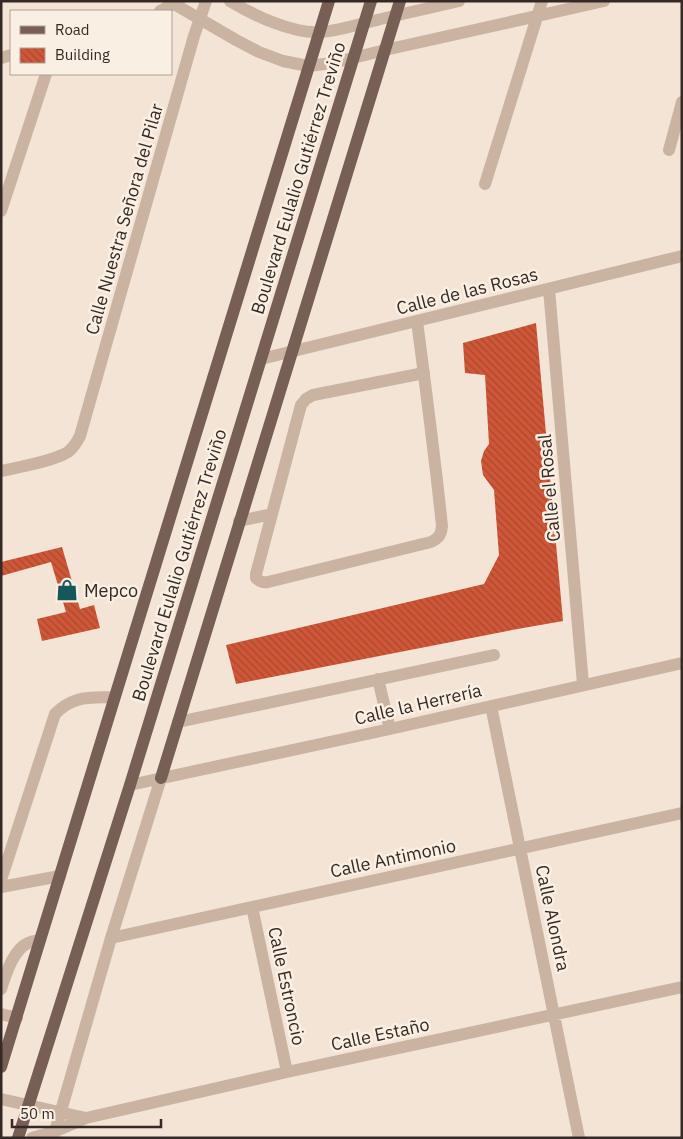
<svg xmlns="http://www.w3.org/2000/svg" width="683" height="1139" viewBox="0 0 683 1139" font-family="'IBM Plex Sans',sans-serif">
	<defs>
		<pattern id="building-back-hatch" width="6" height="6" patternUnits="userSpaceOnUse" patternTransform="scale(1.25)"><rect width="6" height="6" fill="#cf5738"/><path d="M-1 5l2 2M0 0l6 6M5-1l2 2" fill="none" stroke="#a9482f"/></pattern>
	</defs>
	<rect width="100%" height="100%" fill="#f3e4d6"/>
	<path fill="url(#building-back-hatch)" d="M536,323L563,621L512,630L236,684L226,645L484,584L499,555L494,490L483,475L481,461L484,451L489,444L485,375L465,373L463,343Z
		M62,547L80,609L94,605L100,628L42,641L37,619L66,612L51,562L1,576V562Z"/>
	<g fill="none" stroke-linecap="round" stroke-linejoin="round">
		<path stroke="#cbb3a2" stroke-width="12" d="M169,1L236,40L259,52L283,61L308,66L333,63L385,50L604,1
			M230,1C253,15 293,34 320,32C338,31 355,25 373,21C401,14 430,8 459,1
			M160,11L179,1
			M1,58L11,55
			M669,150L682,102
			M485,184L542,1
			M1,211L46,74
			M549,289L583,684
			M417,321C426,390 435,458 442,526C441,535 439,538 431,542L268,582C263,583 260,582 256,578V574L301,405L306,399L313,395L424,373
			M261,359L682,256
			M1,471C19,467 54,461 68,452C73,448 77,442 80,436L194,36L206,1
			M239,521L272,514
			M378,679L390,729
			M491,706L579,1138
			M178,722L494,655
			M130,785L390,729L682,663
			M1,880L55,714C73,695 90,698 114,697
			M1,887L60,876
			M252,907L287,1072
			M111,938L682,813
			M1,989C6,974 13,950 28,943C32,941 36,941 40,940
			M1,1014L17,1018
			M1,1099L86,1118
			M54,1135L111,938L161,778
			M32,1138L56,1131L86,1118L287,1072L682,987"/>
		<path stroke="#785f55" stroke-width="12" d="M161,778L400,1
			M1,1067L329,1
			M18,1138L130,785L371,1"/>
	</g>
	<defs>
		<g id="shop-bare" transform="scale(1.725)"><path d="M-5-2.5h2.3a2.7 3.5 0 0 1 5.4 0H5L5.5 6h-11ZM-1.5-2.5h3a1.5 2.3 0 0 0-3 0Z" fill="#185759" stroke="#faefe3" stroke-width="2.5" paint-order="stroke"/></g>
	</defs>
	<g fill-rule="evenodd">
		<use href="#shop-bare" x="67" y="590"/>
	</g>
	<g text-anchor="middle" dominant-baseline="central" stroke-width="5" stroke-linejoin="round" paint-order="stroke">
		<g font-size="18" fill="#352925" stroke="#faefe3">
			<text transform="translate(298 178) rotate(-73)">Boulevard Eulalio Gutiérrez Treviño</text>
			<text transform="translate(124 219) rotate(-74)">Calle Nuestra Señora del Pilar</text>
			<text transform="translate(467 291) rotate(-14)">Calle de las Rosas</text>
			<text transform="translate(549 488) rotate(-95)">Calle el Rosal</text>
			<text transform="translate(179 565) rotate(-73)">Boulevard Eulalio Gutiérrez Treviño</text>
			<text transform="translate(418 704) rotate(-13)">Calle la Herrería</text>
			<text transform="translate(393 858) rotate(-12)">Calle Antimonio</text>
			<text transform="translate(553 918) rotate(78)">Calle Alondra</text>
			<text transform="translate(287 986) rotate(78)">Calle Estroncio</text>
			<text transform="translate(380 1034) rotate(-12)">Calle Estaño</text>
		</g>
		<g font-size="18" fill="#352925" stroke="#faefe3" text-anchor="start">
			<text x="84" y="590">Mepco</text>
		</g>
	</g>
	<rect width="683" height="1139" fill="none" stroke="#352925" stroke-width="5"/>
	<rect x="10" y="10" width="162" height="65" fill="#faefe3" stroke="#aba097"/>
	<rect x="20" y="26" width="25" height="8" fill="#785f55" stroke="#aba097"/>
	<text x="55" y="35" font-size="15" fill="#352925">Road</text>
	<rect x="20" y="48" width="25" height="15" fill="url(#building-back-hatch)" stroke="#aba097"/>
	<text x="55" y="60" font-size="15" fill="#352925">Building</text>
	<path d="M12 1119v8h149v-8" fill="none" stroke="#352925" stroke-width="2.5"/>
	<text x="20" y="1119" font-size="15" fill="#352925" stroke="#faefe3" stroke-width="4" paint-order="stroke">50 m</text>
</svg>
